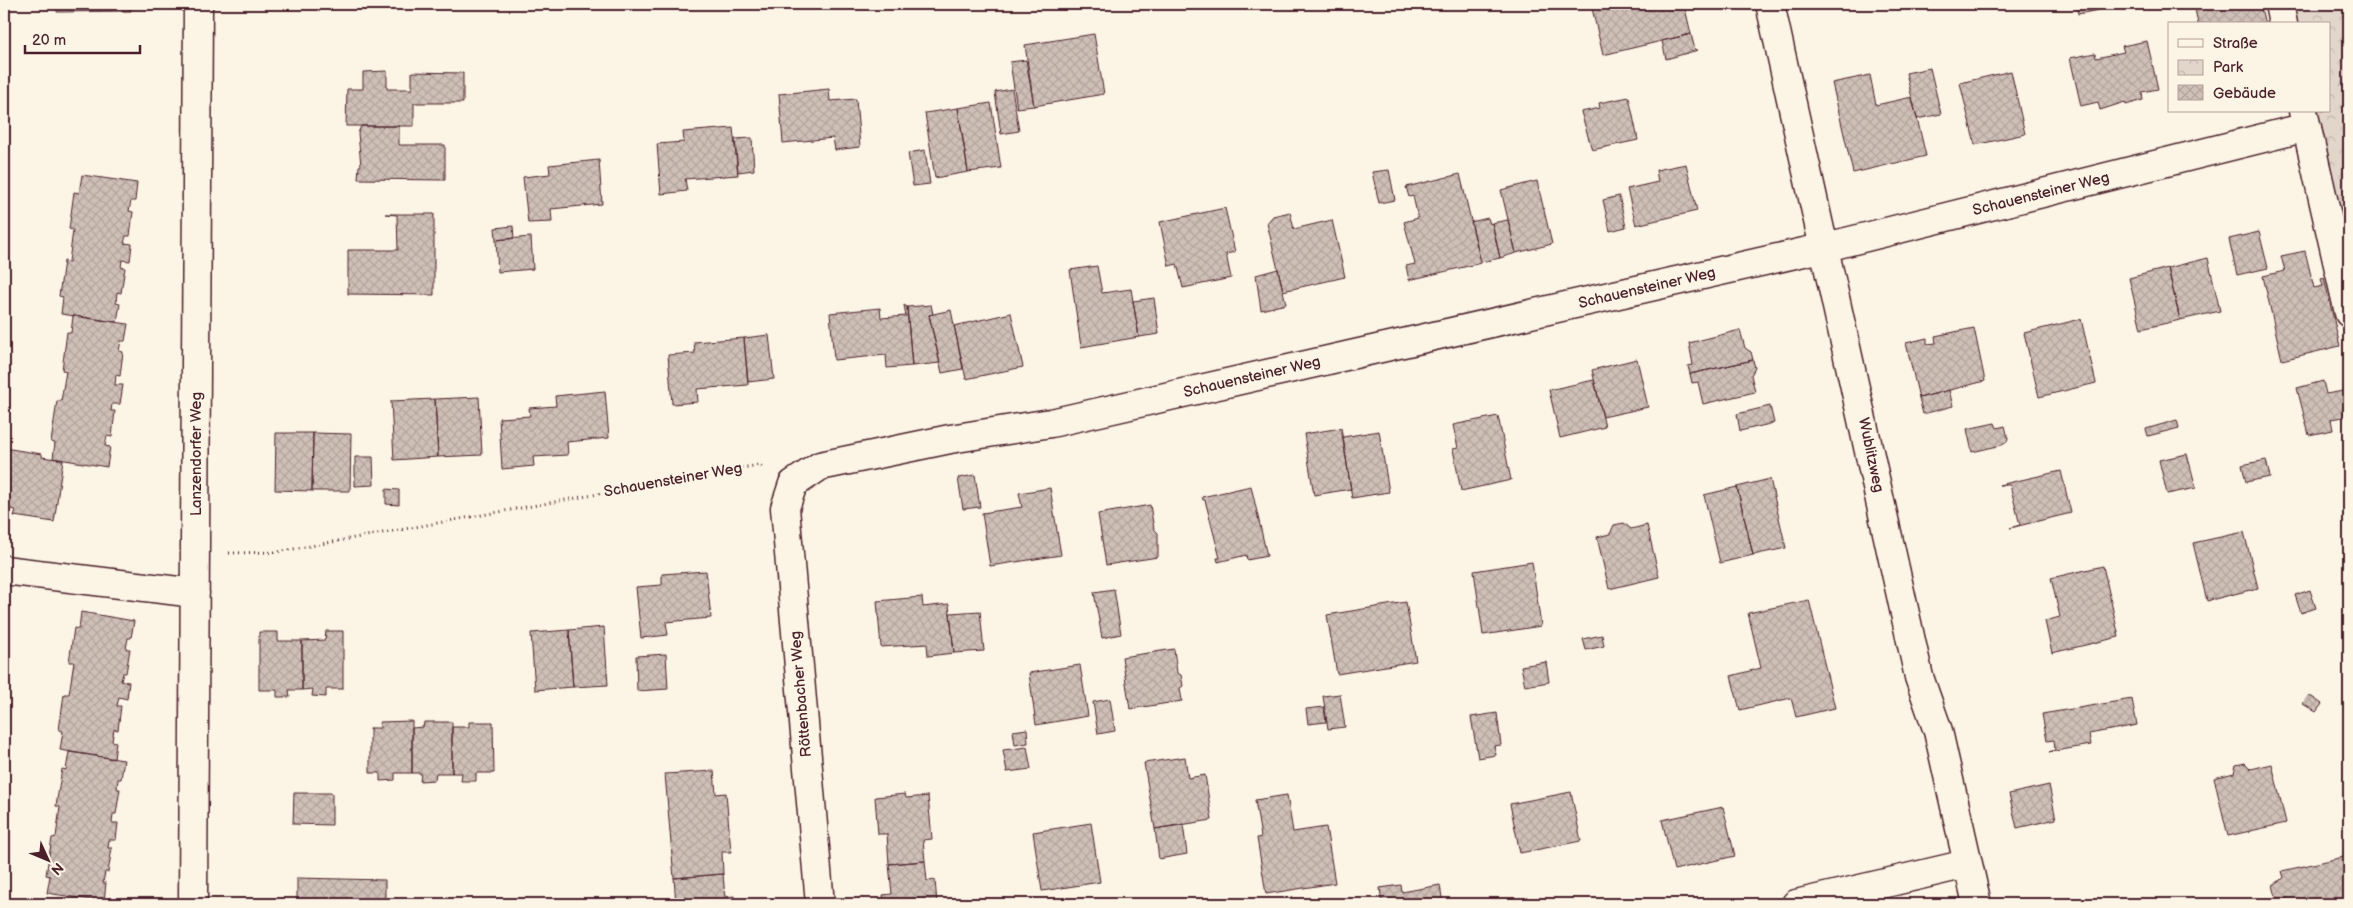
<svg xmlns="http://www.w3.org/2000/svg" width="2353" height="908" viewBox="0 0 2353 908" font-family="'Balsamiq Sans',sans-serif">
	<defs>
		<pattern id="park-crowns" width="20" height="18" patternUnits="userSpaceOnUse" patternTransform="scale(1.25)"><rect width="20" height="18" fill="#e2d5ca"/><path d="M2 6a3 3 0 1 1 6 0M12 15a3 3 0 1 1 6 0" fill="none" stroke="#c3b6ae"/></pattern>
		<pattern id="building-cross-hatch" width="8" height="8" patternUnits="userSpaceOnUse" patternTransform="scale(1.25)"><rect width="8" height="8" fill="#cfc0b7"/><path d="M0 0l8 8M0 8l8-8" fill="none" stroke="#b3a59e"/></pattern>
	</defs>
	<rect width="100%" height="100%" fill="#fcf5e5"/>
	<filter id="ink" filterUnits="userSpaceOnUse"><feTurbulence type="fractalNoise" baseFrequency=".02" numOctaves="2"/><feDisplacementMap in="SourceGraphic" scale="10" xChannelSelector="R" yChannelSelector="G"/><feConvolveMatrix kernelMatrix="1 2 1 2 8 2 1 2 1" color-interpolation-filters="sRGB"/></filter>
	<g filter="url(#ink)">
		<path fill="url(#park-crowns)" stroke="#967a7a" d="M2293,4H2349V249L2318,111H2329V24H2297Z"/>
		<path fill="url(#building-cross-hatch)" stroke="#4a1f2b" d="M57,4H131V11L57,12Z
			M1591,4H1684L1691,34L1603,55Z
			M2076,4H2129L2078,14Z
			M2194,4H2260L2265,24H2198Z
			M1094,34L1104,94L1034,106L1025,45Z
			M1691,34L1695,50H1698L1666,59L1662,41Z
			M2147,41L2158,89L2142,92L2143,100L2126,105L2125,102L2100,110L2098,102L2081,106L2070,58L2095,53L2096,58L2124,52L2122,46Z
			M1026,60L1034,106L1017,108L1010,62Z
			M1930,68L1941,114L1917,119L1906,73Z
			M387,71V89H412V72L463,73V103H414V126H346L347,89H363V72Z
			M2011,71L2025,134L1975,145L1960,83Z
			M1870,75L1876,105L1912,97L1926,156L1853,173L1832,83Z
			M829,89L830,101L856,99L860,147L835,150L833,138L783,143L779,94Z
			M1012,89L1019,131L1001,134L995,92Z
			M1629,97L1638,140L1592,150L1581,112L1600,108L1599,103Z
			M991,103L1001,168L968,172L958,108Z
			M958,108L968,172L935,178L925,113Z
			M361,126H399V145H445V180L358,179L359,166H361L358,133Z
			M733,128L738,175L685,179L687,191L661,194L657,144L684,142L683,132Z
			M752,138L754,170L738,172L735,139Z
			M925,150L930,184L913,186L908,153Z
			M599,160L602,204L551,209L552,222L528,223L523,177L550,174L549,165Z
			M1686,164L1697,211L1636,225L1627,189L1658,182L1656,170Z
			M1389,170L1395,200L1379,203L1372,172Z
			M1460,174L1481,263L1409,280L1406,266L1415,264L1404,222L1418,218L1413,196L1409,197L1406,187Z
			M82,175L137,183L135,201H131L129,211L133,212L130,236H126L124,243L132,244L130,261L122,260L121,267L125,268L121,293L117,292L116,303L120,304L117,322L61,314L63,297L59,296L64,261L69,262L73,230L69,229L74,192L79,193Z
			M1537,181L1552,244L1516,253L1501,190Z
			M1619,196L1626,227L1610,231L1603,200Z
			M1225,208L1235,252L1226,254L1231,278L1183,288L1177,264L1169,266L1160,222Z
			M1290,212L1294,229L1332,220L1345,277L1283,291L1267,223L1273,216Z
			M385,214H434V295L348,294V250H398L397,215Z
			M1488,218L1490,224L1492,223L1500,258L1481,262L1471,222Z
			M1508,220L1516,253L1500,258L1492,223Z
			M513,226L514,238L496,240L495,228Z
			M2259,232L2268,268L2237,275L2229,239Z
			M531,237L533,269L498,272L496,240Z
			M2305,251L2314,288L2323,286L2321,279L2324,278L2340,346L2282,360L2263,276L2285,271L2281,256Z
			M2208,258L2220,311L2180,320L2168,268Z
			M1097,266L1102,293L1131,289L1139,337L1081,347L1070,270Z
			M2168,268L2180,320L2141,329L2129,278Z
			M1278,269L1286,304L1261,310L1256,275Z
			M1154,298L1159,334L1139,337L1133,301Z
			M904,305L907,307L912,366L887,368L886,355L834,360L830,313L880,308L881,318L906,316Z
			M931,305L933,314L929,315L940,363L912,366L907,307Z
			M951,310L963,369L942,373L929,315Z
			M1011,313L1023,367L966,379L954,326Z
			M73,316L128,324L125,341H121L119,351L123,352L120,376L116,375L115,385H123L120,404H112L111,411H115L112,437L107,436L105,446L110,447L107,467L53,458L55,443L51,442L57,401H61L66,371L62,370L67,332L71,333Z
			M2081,319L2096,383L2039,397L2024,333Z
			M1974,328L1985,381L1919,398L1906,343L1927,338V344L1936,343L1935,336Z
			M1740,330L1745,348L1751,352L1753,360L1690,374L1688,366L1693,365L1689,343Z
			M769,335L774,379L748,382L744,338Z
			M744,338L748,385L697,389L698,402L672,404L668,355L695,353L694,342Z
			M1637,359L1648,407L1603,417L1592,370Z
			M1753,360L1755,368L1751,375L1755,392L1703,404L1698,382L1692,383L1690,374Z
			M1594,380L1605,427L1560,438L1549,390Z
			M2323,381L2326,394L2349,390V416L2331,419L2333,430L2309,435L2297,388Z
			M1949,390L1953,406L1923,414L1919,398Z
			M605,391L609,438L567,442L568,455L533,457L534,466L502,469L499,418L530,416L529,408L556,406L555,396Z
			M479,397L482,455L438,457L435,399Z
			M435,399L438,457L394,460L391,401Z
			M1770,406L1774,423L1740,431L1737,414Z
			M1498,416L1511,480L1461,491L1453,449L1458,448L1453,425Z
			M2177,420L2179,428L2148,436L2146,429Z
			M1995,423L1997,428L2005,426L2008,438L2007,442L2002,445L1972,452L1967,429Z
			M1341,428L1351,489L1314,495L1304,434Z
			M1379,431L1389,492L1352,498L1343,437Z
			M276,433H313L312,491L275,490Z
			M313,433L351,434L350,491H312Z
			M4,448L42,454V457L63,460L54,522L14,516L16,510L4,508Z
			M2187,454L2196,488L2167,494L2159,460Z
			M355,457H373L374,485L355,486Z
			M2266,460L2270,477L2246,482L2242,465Z
			M2061,471L2071,513L2010,528L2020,525L2010,485H1999Z
			M975,475L980,507L963,509L958,478Z
			M1770,479L1786,548L1753,555L1737,487Z
			M1251,486L1267,556L1247,560L1246,555L1218,562L1217,558H1220L1205,500H1203L1202,497Z
			M1737,487L1753,555L1720,563L1704,495Z
			M1050,488L1061,555L990,566L982,513L1022,507L1019,493Z
			M386,489L399,490V505L386,504Z
			M1150,505L1154,529L1158,533V557L1106,565L1098,514Z
			M1624,523L1631,529L1647,525L1659,577L1609,589L1597,537L1610,534L1614,525Z
			M2244,532L2258,588L2207,601L2193,543Z
			M1532,562L1541,626L1483,635L1474,571Z
			M2103,566L2119,637L2052,653L2045,621L2060,617L2051,578Z
			M706,571L711,618L666,622L668,635L641,638L636,587L662,585V574Z
			M1114,589L1121,634L1102,638L1094,592Z
			M2310,590L2316,608L2301,613L2295,595Z
			M922,597L923,607L949,604L954,653L928,656L927,644L881,647L877,601Z
			M1809,600L1835,708L1796,717L1791,698L1740,710L1731,676L1761,668L1748,613Z
			M1406,602L1416,661L1337,674L1327,615Z
			M980,611L984,651L954,653L950,613Z
			M81,612L134,621L131,638H128L126,649H130L126,673H123L121,681L129,682L127,699L119,697L117,706H121L118,730L114,729L112,741L116,742L114,759L60,750L63,731L59,730L64,694H69L74,662H69L74,628L79,629Z
			M604,627L608,685L573,687L569,630Z
			M569,630L573,687L535,690L531,633Z
			M326,631H343V689H326V697L312,696L313,689L302,690V641L325,640Z
			M259,632H278V641H302V690H289L290,697H277V690H259Z
			M1602,635L1604,646L1586,650L1583,639Z
			M1174,649L1177,673L1181,675L1183,686L1180,688L1182,701L1130,709L1122,657Z
			M666,654L668,689L637,691L636,656Z
			M1546,662L1549,682L1525,686L1521,666Z
			M1080,665L1088,716L1036,725L1029,673Z
			M1340,694L1345,727L1328,729L1323,696Z
			M2309,695L2322,704L2316,712L2303,704Z
			M1110,699L1115,731L1098,734L1093,702Z
			M2132,699L2137,725L2089,734L2091,745L2049,752L2055,750L2054,740L2047,741L2042,714Z
			M1324,707L1326,722L1308,724L1306,709Z
			M1497,713L1501,745L1494,746L1496,755L1478,758L1471,717Z
			M412,721V773H395V780L380,781V773H370V728H380V722Z
			M424,722H452V773H436L435,780L420,781L421,773H412V728L423,727Z
			M469,722H493L494,773H476V781H461L462,773H452V727H469Z
			M1027,729L1028,743L1015,745L1013,731Z
			M1027,747L1031,769L1007,772L1003,750Z
			M69,752L124,760L121,779H118L117,789H120L116,814H113L112,823H118L116,840H109L108,848H112L108,872H105L103,883H106L104,902L47,893L50,876L46,875L52,838L56,837L60,807L56,806L62,769L66,770Z
			M1185,757L1188,778L1205,775L1212,820L1155,829L1144,763Z
			M2245,763L2251,769L2272,764L2286,823L2228,836L2214,778L2234,773L2236,765Z
			M714,771L716,794L726,793L731,852H722L723,874L674,878L665,774Z
			M2049,785L2056,819L2017,828L2009,794Z
			M1571,792L1581,841L1520,853L1510,804Z
			M294,793H332V825L293,824Z
			M905,794L906,798L928,796L932,839L923,840L925,861L889,864L887,834H878L875,797Z
			M1287,795L1293,832L1326,827L1335,883L1266,894L1257,838L1261,837L1255,800Z
			M1723,807L1735,856L1674,870L1662,820Z
			M1091,823L1100,882L1042,891L1033,832Z
			M1183,824L1187,854L1159,859L1155,829Z
			M2348,856L2349,904H2290L2288,899L2276,897L2273,885L2284,878L2282,871Z
			M925,861L927,881L935,880L937,904H884L883,895L892,894L889,864Z
			M723,874L725,897L734,896L735,904H676L674,878Z
			M297,878L385,880V904H297Z
			M1401,885L1402,892L1440,885L1443,904H1382L1380,888Z"/>
		<g fill="none" stroke-linecap="round" stroke-linejoin="round">
			<g stroke="#4a1f2b" stroke-width="31">
				<path id="minor" d="M1770,4L1919,677L1938,731L1977,904
					M2279,4L2283,24
					M2303,111L2349,313
					M4,570L195,593
					M193,904L198,4
					M820,904L785,508L793,484L820,466L950,439L1051,423L1826,247L2307,127
					M1796,904L1967,864"/>
			</g>
			<path stroke="#4a1f2b" stroke-width="3" stroke-dasharray="1 4" stroke-linecap="butt" d="M229,553L277,552L759,465L765,468"/>
			<use href="#minor" stroke="#fcf5e5" stroke-width="28"/>
		</g>
	</g>
	<g text-anchor="middle" dominant-baseline="central" stroke-width="5" stroke-linejoin="round" paint-order="stroke">
		<g font-size="15" fill="#4a1f2b" stroke="#fcf5e5">
			<text transform="translate(2041 194) rotate(-14)">Schauensteiner Weg</text>
			<text transform="translate(1647 288) rotate(-13)">Schauensteiner Weg</text>
			<text transform="translate(1252 377) rotate(-13)">Schauensteiner Weg</text>
			<text transform="translate(196 454) rotate(-90)">Lanzendorfer Weg</text>
			<text transform="translate(1871 455) rotate(78)">Wublitzweg</text>
			<text transform="translate(673 480) rotate(-10)">Schauensteiner Weg</text>
			<text transform="translate(801 694) rotate(-95)">Röttenbacher Weg</text>
		</g>
	</g>
	<rect width="2353" height="908" fill="none" stroke="#fcf5e5" stroke-width="20"/>
	<rect x="10" y="10" width="2333" height="888" fill="none" stroke="#4a1f2b" stroke-width="2" filter="url(#ink)"/>
	<rect x="2168" y="22" width="162" height="90" fill="#fcf5e5" stroke="#b59f9b"/>
	<rect x="2178" y="39" width="25" height="8" fill="#fcf5e5" stroke="#b59f9b"/>
	<text x="2213" y="48" font-size="15" fill="#4a1f2b">Straße</text>
	<rect x="2178" y="60" width="25" height="15" fill="url(#park-crowns)" stroke="#b59f9b"/>
	<text x="2213" y="72" font-size="15" fill="#4a1f2b">Park</text>
	<rect x="2178" y="85" width="25" height="15" fill="url(#building-cross-hatch)" stroke="#b59f9b"/>
	<text x="2213" y="98" font-size="15" fill="#4a1f2b">Gebäude</text>
	<g transform="translate(48 860) rotate(134)" stroke="#fcf5e5" stroke-width="4" paint-order="stroke">
	<path d="M0-4L9 19L0 12L-9 19Z" fill="#4a1f2b"/>
	<text y="-8" font-size="14" font-weight="bold" text-anchor="middle" fill="#4a1f2b">N</text>
	</g>
	<path d="M25 45v8h115v-8" fill="none" stroke="#4a1f2b" stroke-width="2.5"/>
	<text x="32" y="45" font-size="15" fill="#4a1f2b" stroke="#fcf5e5" stroke-width="4" paint-order="stroke">20 m</text>
</svg>
